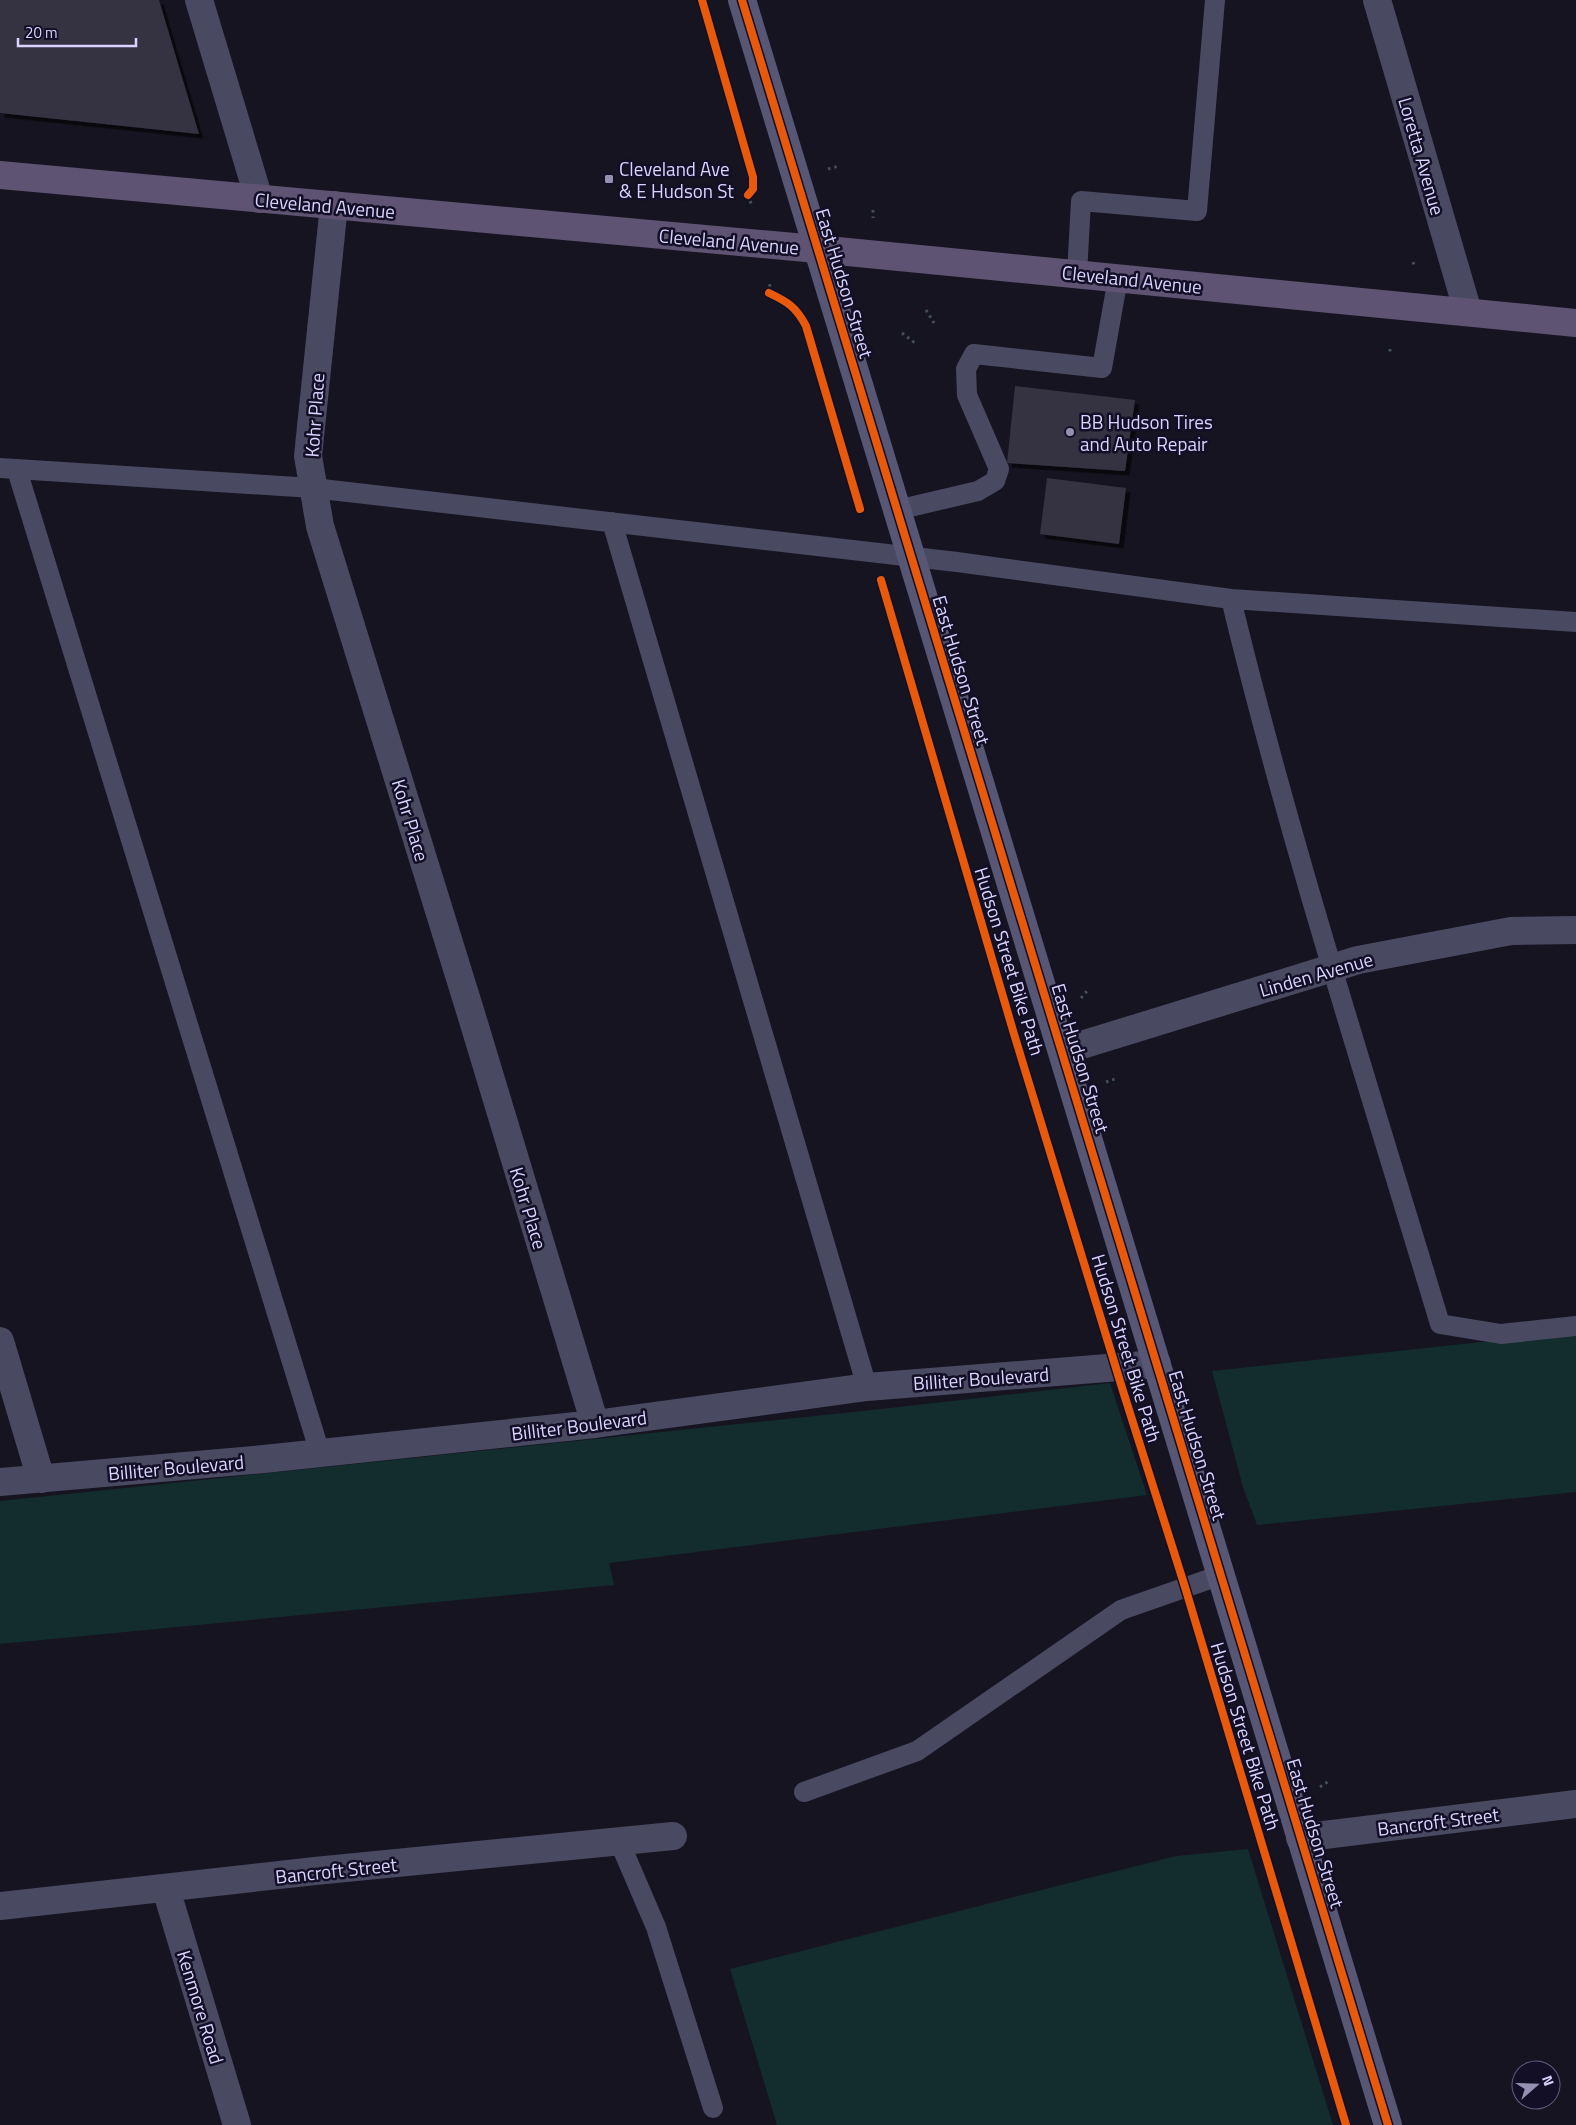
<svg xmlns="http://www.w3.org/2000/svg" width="1576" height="2125" viewBox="0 0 1576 2125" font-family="'Titillium Web',sans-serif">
	<defs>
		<filter id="shadow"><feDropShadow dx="4.5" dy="4.5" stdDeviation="0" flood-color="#0009"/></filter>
	</defs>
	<rect width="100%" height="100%" fill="#161421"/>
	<path fill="#132c2d" d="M1576,1332V1492L1257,1525L1243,1487L1212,1371Z
		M1110,1383L1147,1495L609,1563L614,1585L0,1644V1501L872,1410Z
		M1248,1849L1333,2125H777L730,1969L1176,1856Z"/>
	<path fill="#343243" filter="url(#shadow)" d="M0,0H159L199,134L0,113Z
		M1015,386L1135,400L1125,471L1007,463Z
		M1047,478L1126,488L1119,544L1040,534Z"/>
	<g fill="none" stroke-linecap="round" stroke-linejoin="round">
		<path stroke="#44505f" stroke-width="3" stroke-dasharray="2.5 4" stroke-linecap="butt" d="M828,169L839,166
			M753,177L759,178
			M748,195L752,206
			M873,210V218
			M1413,262L1415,268
			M769,293L770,283
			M926,310L934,323
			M902,333L915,343
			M1390,349V355
			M1081,998L1087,991
			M1106,1082L1115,1079
			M1320,1787L1329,1781"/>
		<path stroke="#4a4962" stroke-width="20" d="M1077,274L1081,201L1197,211L1215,0
			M0,468L313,488L957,562L1231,599L1576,622
			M17,470L320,1453
			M897,510L978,491L995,481L999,469L967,395L966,369L974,354L1102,368L1118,278
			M612,522L867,1387
			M1231,599C1290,844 1368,1084 1440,1324L1501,1334L1576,1326
			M804,1792L917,1751L1121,1610L1221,1575
			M619,1841L656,1927L713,2108"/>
		<path stroke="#4a4962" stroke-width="28" d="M199,0L259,199
			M1377,0L1468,312
			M334,205L308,456L320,526L472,1017L595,1424
			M1062,1051L1358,960L1511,931L1576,930
			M0,1341L41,1479
			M0,1482L264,1459L595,1424L867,1387L1157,1364
			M1300,1838L1576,1804
			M166,1889L237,2125
			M0,1906L315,1871L673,1836"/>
		<path stroke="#575674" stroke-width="28" d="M742,0L1388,2125"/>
		<path stroke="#5e5373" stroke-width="28" d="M0,175L817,249L1576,323"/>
		<g stroke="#130f26" stroke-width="11">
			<path id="cycleway" d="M702,0L753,177V189L748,195
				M742,0L1388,2125
				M769,293C788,302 796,307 806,326L860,509
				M881,580L1014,1034L1123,1391L1185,1587L1346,2125"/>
		</g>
		<use href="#cycleway" stroke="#e8590c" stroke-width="8"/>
	</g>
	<g fill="#9591b1" stroke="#130f26" stroke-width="2">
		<rect x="604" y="174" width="10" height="10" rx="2.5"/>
		<circle cx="1070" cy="432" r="5"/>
	</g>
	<g text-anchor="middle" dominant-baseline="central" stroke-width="5" stroke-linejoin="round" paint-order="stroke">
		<g font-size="19" fill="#d9d4ff" stroke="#130f26">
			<text transform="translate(1422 156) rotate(74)">Loretta Avenue</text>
			<text transform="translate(325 205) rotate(5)">Cleveland Avenue</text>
			<text transform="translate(729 241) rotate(5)">Cleveland Avenue</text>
			<text transform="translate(1132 279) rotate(6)">Cleveland Avenue</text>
			<text transform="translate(845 283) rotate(73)">East Hudson Street</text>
			<text transform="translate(314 415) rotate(-86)">Kohr Place</text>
			<text transform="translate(962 670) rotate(73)">East Hudson Street</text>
			<text transform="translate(411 820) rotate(73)">Kohr Place</text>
			<text transform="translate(1010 961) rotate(73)">Hudson Street Bike Path</text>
			<text transform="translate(1316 974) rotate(-16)">Linden Avenue</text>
			<text transform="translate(1081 1058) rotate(73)">East Hudson Street</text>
			<text transform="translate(529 1208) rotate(73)">Kohr Place</text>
			<text transform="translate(1127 1348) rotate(73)">Hudson Street Bike Path</text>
			<text transform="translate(981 1378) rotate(-4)">Billiter Boulevard</text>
			<text transform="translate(579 1425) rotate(-7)">Billiter Boulevard</text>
			<text transform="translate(1198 1445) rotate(73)">East Hudson Street</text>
			<text transform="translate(176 1467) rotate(-5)">Billiter Boulevard</text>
			<text transform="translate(1246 1736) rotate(73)">Hudson Street Bike Path</text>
			<text transform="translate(1438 1821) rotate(-7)">Bancroft Street</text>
			<text transform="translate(1316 1833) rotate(73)">East Hudson Street</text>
			<text transform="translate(336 1870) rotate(-6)">Bancroft Street</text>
			<text transform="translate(201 2007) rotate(73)">Kenmore Road</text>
		</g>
		<g font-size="19" fill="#d9d4ff" stroke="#130f26" text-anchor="start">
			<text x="619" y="168">Cleveland Ave<tspan x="619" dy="22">&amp; E Hudson St</tspan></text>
			<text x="1080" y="421">BB Hudson Tires<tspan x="1080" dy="22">and Auto Repair</tspan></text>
		</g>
	</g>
	<g transform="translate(1536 2085) rotate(70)"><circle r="24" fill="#130f26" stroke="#625e7d"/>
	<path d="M0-4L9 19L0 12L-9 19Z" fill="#9591b1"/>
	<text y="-8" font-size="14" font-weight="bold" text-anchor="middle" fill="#d9d4ff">N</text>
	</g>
	<path d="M18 38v8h118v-8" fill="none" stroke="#d9d4ff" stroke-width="2.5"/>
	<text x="25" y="38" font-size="15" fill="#d9d4ff" stroke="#130f26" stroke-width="4" paint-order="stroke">20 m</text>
</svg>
